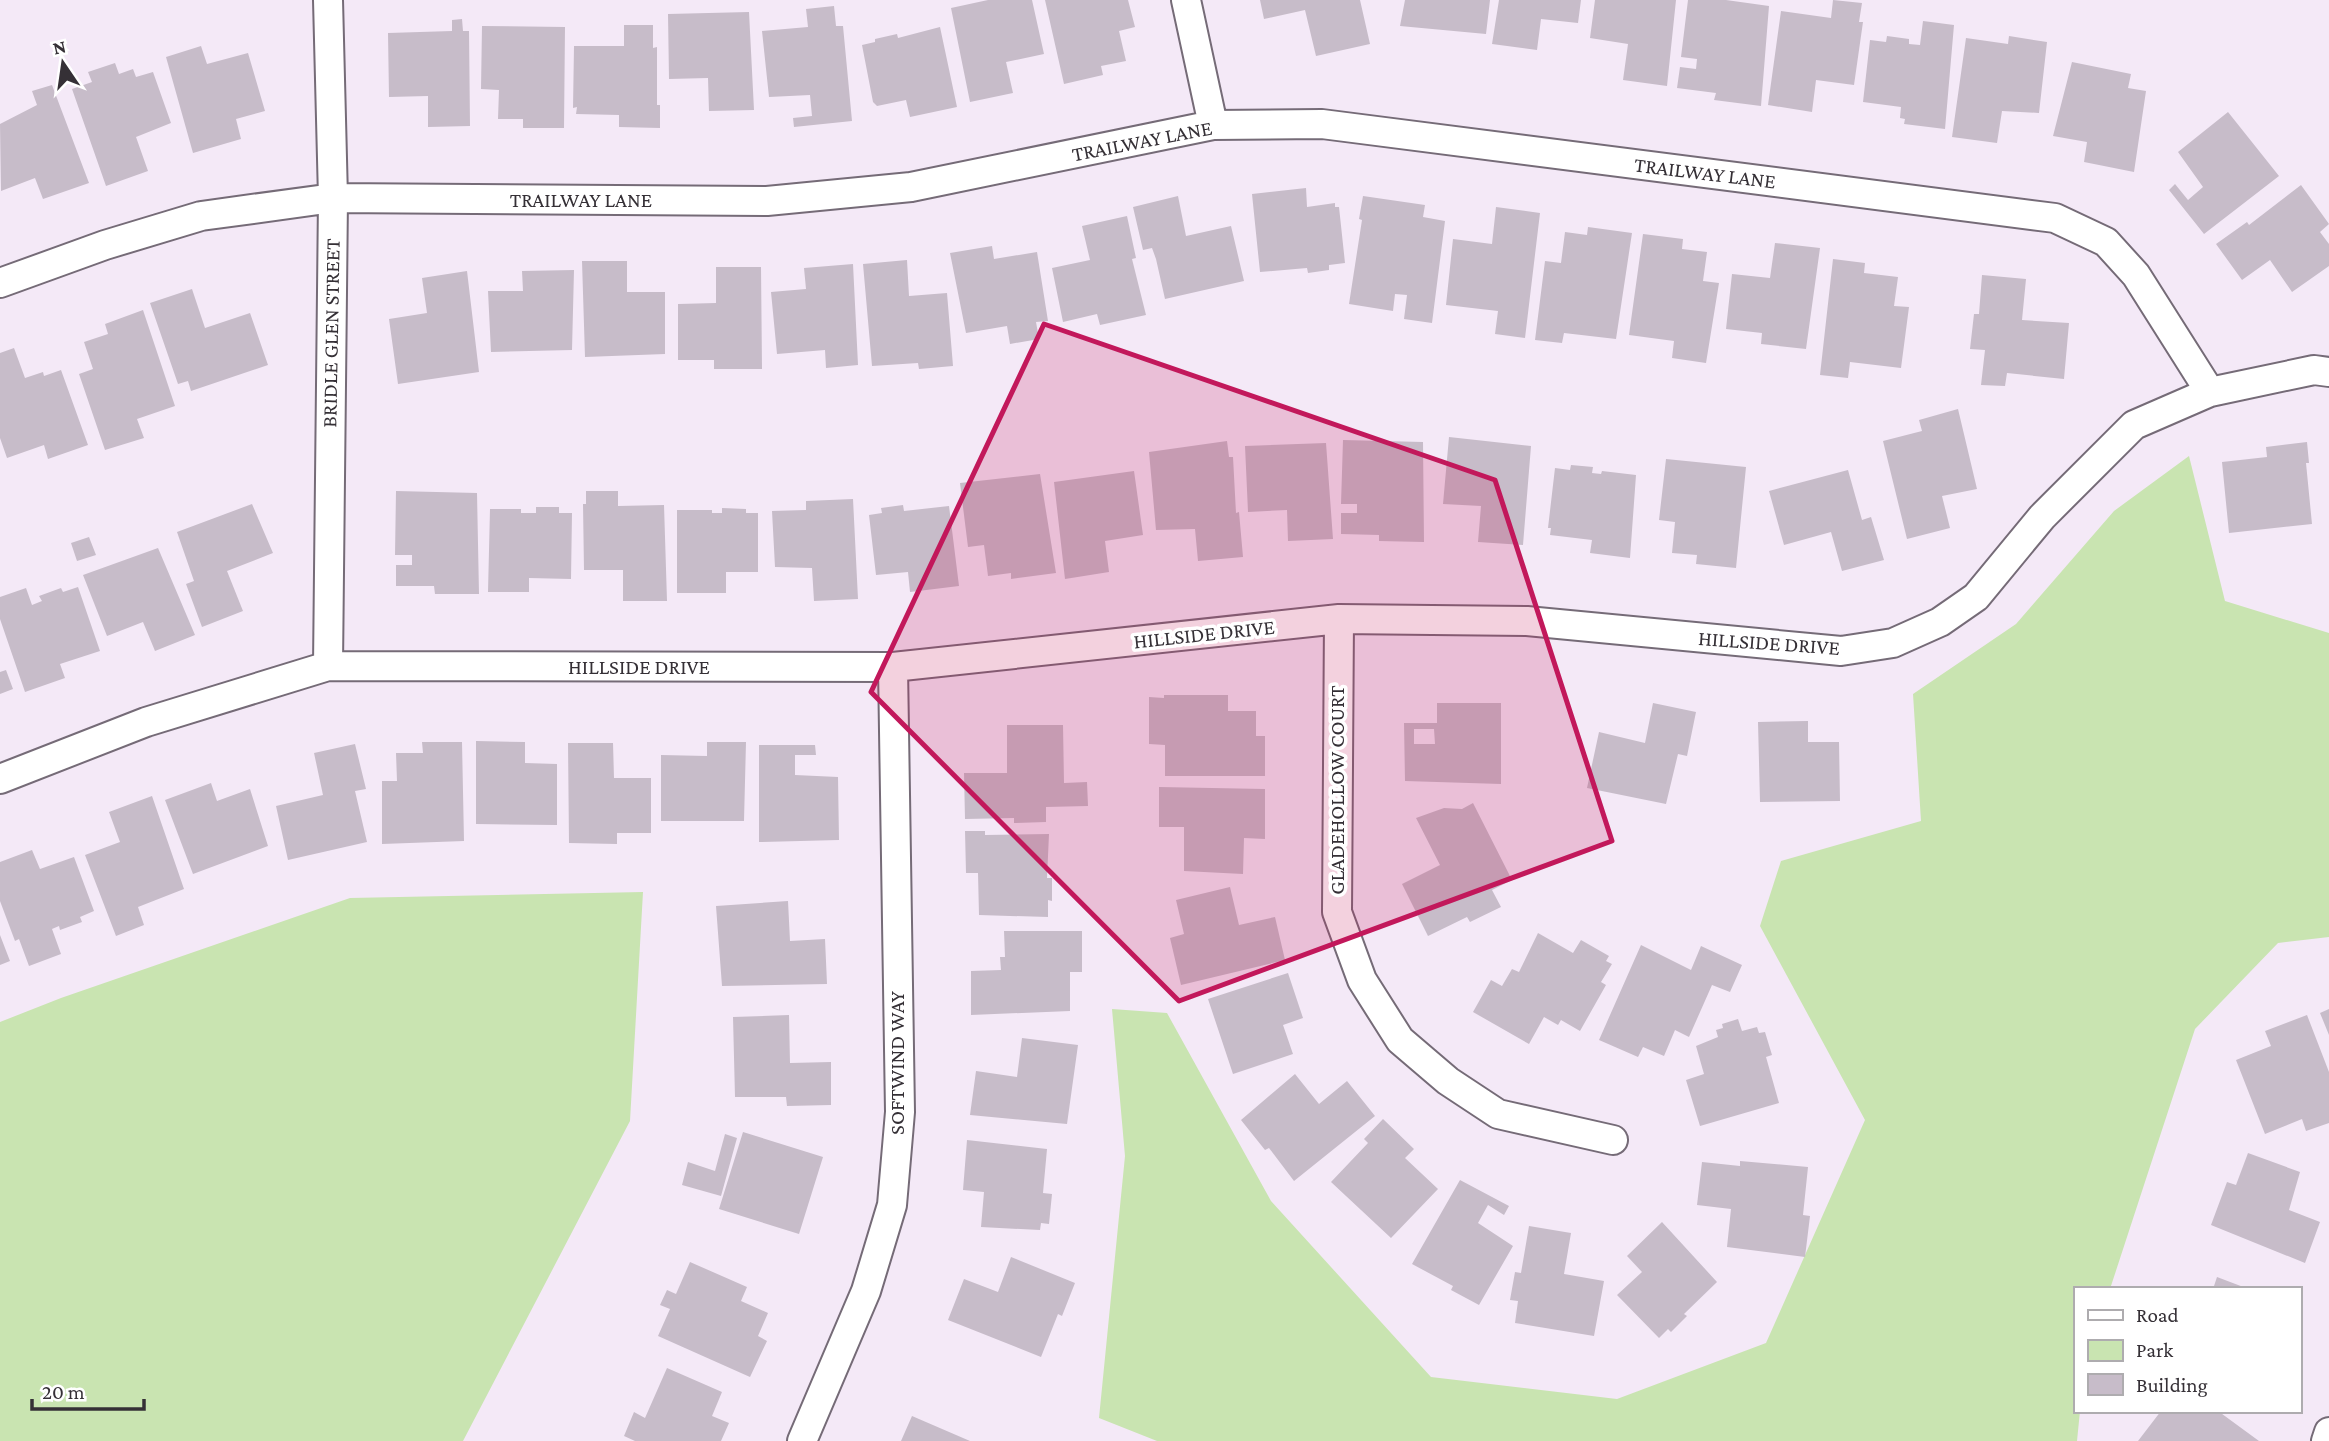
<svg xmlns="http://www.w3.org/2000/svg" width="2329" height="1441" viewBox="0 0 2329 1441" font-family="'Crimson Pro',serif">
	<rect width="100%" height="100%" fill="#f4e9f7"/>
	<path fill="#c9e4b1" d="M2189,456L2225,601L2329,633V937L2278,943L2195,1029L2110,1289H2075V1411H2080L2077,1441H1157L1099,1418L1125,1156L1112,1009L1167,1013L1271,1201L1431,1377L1617,1399L1766,1343L1865,1120L1760,926L1781,861L1921,821L1913,694L2016,624L2114,511Z
		M643,892L630,1121L463,1441H0V1022L61,998L350,898Z"/>
	<path fill="#c7bcc9" fill-rule="evenodd" d="M988,0H1032L1044,54L1006,62L1013,93L970,102L951,8Z
		M1045,0H1128L1135,27L1119,31L1126,61L1101,66L1103,75L1064,84Z
		M1260,0H1360L1370,44L1316,56L1305,10L1264,19Z
		M1405,0H1490L1486,34L1400,26Z
		M1499,0H1581L1578,23L1541,19L1537,50L1492,44Z
		M1595,0H1676L1667,86L1623,80L1628,44L1590,38Z
		M1688,0H1726L1769,6L1761,106L1714,100L1716,93L1677,88L1680,67L1696,69L1697,59L1681,57Z
		M1833,0L1862,3L1859,22H1863L1854,85L1816,80L1812,112L1768,105L1781,11L1831,18Z
		M834,6L836,26H843L852,121L794,127L793,118L812,116L810,95L769,97L762,31L808,27L806,9Z
		M749,12L754,110L709,111L708,78L669,79L668,14Z
		M462,19L463,31H469L470,126L428,127V96L389,97L388,33L452,31V20Z
		M1923,21L1954,25L1945,129L1904,124L1905,119L1900,118L1901,107L1863,102L1870,40L1886,42L1887,36L1909,39V44L1920,45Z
		M624,25H653V48L657,47V105H660V128L619,127V115L576,114L577,107L573,108L574,46H624Z
		M482,26L565,27L564,128H523V119H498L499,90L481,89Z
		M940,27L957,107L910,117L906,100L877,106L873,102L862,45L875,42V39L897,34L898,38Z
		M2009,36L2047,42L2039,113L2002,111L1997,143L1952,137L1966,38L2008,44Z
		M201,46L207,64L248,53L265,111L236,119L241,139L193,153L166,57Z
		M2072,62L2131,74L2128,88L2146,91L2134,172L2084,162L2087,142L2053,136Z
		M115,63L119,74L133,69L136,77L153,72L171,123L136,137L148,171L106,186L72,89L92,82L88,72Z
		M52,85L89,183L43,199L35,178L1,191L0,124L37,105L32,91Z
		M2228,112L2279,176L2204,234L2169,190L2175,184L2188,200L2203,187L2178,152Z
		M2301,185L2329,224L2320,232L2329,244V266L2292,292L2270,260L2242,280L2216,244L2247,222L2249,225Z
		M1306,188L1307,207L1335,203V207H1339L1345,263L1329,265V270L1308,273L1307,268L1260,272L1252,194Z
		M1178,196L1186,236L1231,226L1244,281L1165,299L1156,259L1152,248L1143,250L1133,207Z
		M1363,196L1425,205L1423,217L1445,221L1432,323L1404,319L1407,295L1395,294L1393,311L1349,304L1362,220L1359,219Z
		M1496,207L1540,213L1525,338L1495,334L1498,311L1446,305L1453,239L1492,244Z
		M1127,216L1136,258L1132,259L1146,315L1100,325L1097,314L1063,322L1052,268L1090,260L1082,226Z
		M1588,227L1632,233L1616,339L1564,333L1562,343L1535,340L1545,261L1561,263L1565,232L1587,235Z
		M1643,234L1683,239L1682,249L1707,252L1703,281L1719,283L1706,363L1672,358L1674,341L1629,335Z
		M1775,243L1820,248L1806,349L1761,344L1762,333L1726,329L1732,274L1770,278Z
		M992,246L994,259L1037,252L1048,321L1036,322L1039,339L1010,344L1007,326L966,333L950,253Z
		M1833,259L1865,263L1864,273L1898,277L1894,306L1909,307L1901,368L1850,362L1848,378L1820,375Z
		M907,260L909,296L947,293L953,366L919,369L918,363L872,366L863,264Z
		M582,261H627V292H665V354L585,357Z
		M853,264L858,365L826,368L825,350L777,354L771,292L806,289L804,268Z
		M716,267H761L762,369H714V360H678V304L716,303Z
		M574,270L572,350L491,352L488,291H523L522,271Z
		M467,271L479,372L398,384L389,319L427,313L422,278Z
		M1982,275L2026,279L2022,320L2069,323L2064,379L2007,373L2005,386L1981,385L1985,350L1970,349L1974,314H1979Z
		M192,289L205,328L250,313L268,365L191,391L188,381L178,384L150,303Z
		M143,310L175,406L137,419L144,438L105,450L79,374L93,369L84,342L108,334L105,324Z
		M14,348L25,378L43,372L44,376L61,370L88,445L48,459L44,445L7,458L0,438V353Z
		M1958,409L1977,489L1942,496L1950,528L1907,539L1883,441L1922,431L1919,420Z
		M1449,437L1531,446L1523,545L1478,542L1481,506L1443,504Z
		M1343,440L1423,442L1424,542L1379,541V535L1341,534V513H1357V504H1341Z
		M1227,441L1229,457H1233L1236,513L1239,512L1243,557L1198,561L1195,529L1156,530L1149,452Z
		M2307,442L2309,463H2306L2312,524L2229,533L2222,462L2267,457L2266,447Z
		M1326,443L1333,539L1288,541L1287,510L1248,512L1245,446Z
		M1666,459L1746,467L1736,568L1696,564L1697,555L1672,553L1675,522L1659,520Z
		M1571,465L1593,467L1592,473L1601,474L1602,471L1636,475L1630,558L1590,553L1592,540L1550,535L1551,528H1548L1555,468L1570,470Z
		M1848,470L1862,520L1871,517L1884,560L1842,571L1831,532L1784,545L1769,491Z
		M1134,471L1143,535L1105,541L1109,572L1065,579L1054,482Z
		M1040,474L1056,573L1011,579V573L988,576L984,545L968,547L960,483Z
		M396,491L477,493L479,594H435L434,586H396V565H412V555H395Z
		M586,491H618V506L664,505L667,601H623V570H584L583,504H586Z
		M853,499L858,599L814,601L812,568L775,567L772,511L806,510V501Z
		M252,504L273,553L227,571L243,611L202,627L186,584L194,581L177,532Z
		M903,505L904,511L949,506L959,586L910,592L908,572L876,575L869,515L882,513L881,508Z
		M536,507H559V513H572L571,579L529,578V592H488L490,509H521V513H536Z
		M722,508L746,509V513H758V572H726V593H677V510H712V513H722Z
		M89,537L96,555L77,561L71,543Z
		M158,548L195,635L155,651L143,622L107,636L83,575Z
		M78,587L100,651L60,664L65,678L25,692L0,619V597L26,588L32,605L42,601L39,596L61,588L63,592Z
		M6,670L13,689L0,694V672Z
		M1164,695H1228V711H1256V736H1265V776H1165V745L1149,744V697L1164,698Z
		M1437,703H1501V784L1405,781L1404,723H1437ZM1414,729H1434L1435,744H1414Z
		M1653,703L1696,712L1687,756L1678,754L1666,804L1587,788L1599,732L1645,743Z
		M1808,721V742H1839L1840,801L1760,802L1758,722Z
		M1007,725H1063L1064,783L1087,782L1088,806L1046,807V822L1014,823V818L965,819L964,773H1007Z
		M476,741L525,742V763L557,764V825L476,824Z
		M422,742H462L464,841L382,844V781H397L396,753H423Z
		M707,742H746L744,821H661V755L707,756Z
		M568,743H613L614,778H651V833H617V844L569,843Z
		M355,744L366,789L355,791L367,842L288,860L276,806L323,795L314,753Z
		M759,745H815L816,755H795V775L838,777L839,840L759,842Z
		M211,783L217,801L250,789L268,846L193,874L165,800Z
		M1159,787L1265,789V839L1244,838L1243,874L1184,871V827H1159Z
		M152,796L184,889L138,907L144,925L116,936L85,855L120,842L109,812Z
		M1473,803L1512,880L1492,890L1501,907L1470,922L1467,917L1428,936L1402,884L1440,865L1416,818L1444,808L1462,809Z
		M965,831H985V835L1049,834L1047,878H1052V901L1048,900V917L979,915L978,873H966Z
		M32,850L40,869L74,857L94,911L80,917L82,922L60,930L59,926L52,929L61,954L29,966L19,939L15,941L0,901V862Z
		M1230,887L1239,925L1275,917L1285,960L1181,985L1170,938L1184,934L1176,900Z
		M788,901L790,941L825,939L827,984L722,986L716,906Z
		M1004,931H1082V972H1070V1011L971,1015V971L1001,970L1000,957H1005Z
		M1538,933L1573,953L1581,940L1609,956L1606,961L1612,964L1601,982L1606,985L1580,1031L1561,1020L1558,1025L1544,1017L1529,1044L1473,1012L1491,980L1502,986L1512,969L1519,972Z
		M0,935L10,961L0,965Z
		M1641,945L1691,970L1701,946L1742,965L1730,992L1712,985L1689,1037L1675,1030L1664,1056L1643,1047L1638,1057L1599,1040Z
		M1288,973L1303,1018L1283,1025L1293,1054L1233,1074L1208,999Z
		M2329,1009V1035L2320,1013Z
		M789,1015L790,1063L831,1062V1105L787,1106L786,1097H735L733,1017Z
		M2307,1015L2329,1072V1123L2306,1131L2302,1119L2265,1134L2236,1060L2271,1046L2265,1031Z
		M1738,1019L1742,1031L1757,1027L1759,1033L1765,1032L1772,1055L1766,1057L1779,1103L1700,1126L1686,1080L1704,1074L1696,1046L1718,1037L1716,1030L1723,1028L1722,1024Z
		M1022,1038L1078,1045L1067,1124L970,1115L976,1071L1017,1077Z
		M1295,1074L1319,1104L1347,1081L1375,1116L1294,1181L1269,1148L1265,1150L1241,1120Z
		M1383,1119L1414,1149L1405,1158L1438,1189L1391,1238L1331,1182L1368,1143L1364,1139Z
		M743,1132L823,1157L799,1234L719,1209Z
		M725,1134L737,1138L721,1196L682,1185L688,1162L715,1171Z
		M967,1140L1047,1149L1043,1193L1052,1194L1049,1224L1041,1223L1040,1230L981,1227L984,1192L963,1190Z
		M2248,1153L2300,1172L2289,1210L2320,1222L2305,1263L2211,1225L2227,1182L2236,1185Z
		M1740,1161L1808,1167L1803,1215L1810,1216L1805,1257L1727,1247L1731,1209L1697,1205L1702,1162L1740,1166Z
		M1460,1180L1509,1206L1504,1215L1488,1205L1478,1223L1513,1246L1479,1305L1451,1290L1453,1286L1412,1264Z
		M1662,1222L1717,1282L1684,1314L1687,1316L1671,1332L1668,1329L1659,1338L1617,1295L1642,1272L1627,1256Z
		M1529,1226L1571,1233L1564,1274L1604,1281L1594,1336L1515,1323L1518,1301L1510,1300L1515,1272L1521,1273Z
		M1011,1257L1075,1283L1062,1316L1058,1314L1041,1357L948,1320L964,1279L998,1292Z
		M690,1262L747,1287L741,1301L768,1313L758,1336L767,1341L750,1377L658,1336L670,1309L660,1305L667,1290L676,1294Z
		M2217,1277L2246,1288V1289H2213Z
		M667,1368L722,1392L712,1416L729,1423L721,1441H635L624,1436L634,1412L645,1418Z
		M2161,1411H2218L2259,1441H2138Z
		M912,1416L970,1441H901Z"/>
	<g fill="none" stroke-linecap="round" stroke-linejoin="round">
		<g stroke="#756b77" stroke-width="32">
			<path id="minor" d="M1186,0L1213,125
				M0,283L105,245L201,216L333,198L767,201L911,187L1213,125L1322,124L2055,218L2106,242L2136,275L2210,392
				M1339,619L1337,912L1362,980L1400,1040L1448,1081L1498,1114L1613,1140
				M328,666L333,198L328,0
				M0,779L146,722L328,666L893,667L1339,619L1527,621L1841,651L1893,643L1940,622L1976,597L2042,517L2134,425L2210,392L2314,370L2329,372
				M802,1441L866,1291L892,1205L900,1112L893,667
				M2326,1441L2329,1432"/>
		</g>
		<use href="#minor" stroke="#fff" stroke-width="28"/>
	</g>
	<path fill="#c2185b" fill-opacity="0.2" stroke="#c2185b" stroke-width="5" stroke-linejoin="round" d="M1044,324L1495,480L1612,841L1179,1001L871,692Z"/>
	<g text-anchor="middle" dominant-baseline="central" stroke-width="7" stroke-linejoin="round" paint-order="stroke">
		<g font-size="21" fill="#353036" stroke="#fff">
			<text transform="translate(1142 141) rotate(-11)">TRAILWAY LANE</text>
			<text transform="translate(1705 173) rotate(7)">TRAILWAY LANE</text>
			<text x="581" y="200">TRAILWAY LANE</text>
			<text transform="translate(331 333) rotate(-89)">BRIDLE GLEN STREET</text>
			<text transform="translate(1204 634) rotate(-6)">HILLSIDE DRIVE</text>
			<text transform="translate(1769 643) rotate(4)">HILLSIDE DRIVE</text>
			<text x="639" y="667">HILLSIDE DRIVE</text>
			<text transform="translate(1337 790) rotate(-90)">GLADEHOLLOW COURT</text>
			<text transform="translate(897 1063) rotate(-90)">SOFTWIND WAY</text>
		</g>
	</g>
	<rect x="2074" y="1287" width="228" height="126" fill="#ffffff" stroke="#aeacaf" stroke-width="2"/>
	<rect x="2088" y="1310" width="35" height="10" fill="#ffffff" stroke="#aeacaf" stroke-width="2"/>
	<text x="2136" y="1322" font-size="21" fill="#353036">Road</text>
	<rect x="2088" y="1340" width="35" height="21" fill="#c9e4b1" stroke="#aeacaf" stroke-width="2"/>
	<text x="2136" y="1357" font-size="21" fill="#353036">Park</text>
	<rect x="2088" y="1374" width="35" height="21" fill="#c7bcc9" stroke="#aeacaf" stroke-width="2"/>
	<text x="2136" y="1392" font-size="21" fill="#353036">Building</text>
	<g transform="translate(63 63) rotate(347)" stroke="#ffffff" stroke-width="5" paint-order="stroke">
	<path d="M0-5L12 26L0 18L-12 26Z" fill="#353036"/>
	<text y="-10" font-size="19" font-weight="bold" text-anchor="middle" fill="#353036">N</text>
	</g>
	<path d="M32 1399v10h112v-10" fill="none" stroke="#353036" stroke-width="3.5"/>
	<text x="42" y="1399" font-size="21" fill="#353036" stroke="#ffffff" stroke-width="5" paint-order="stroke">20 m</text>
</svg>
